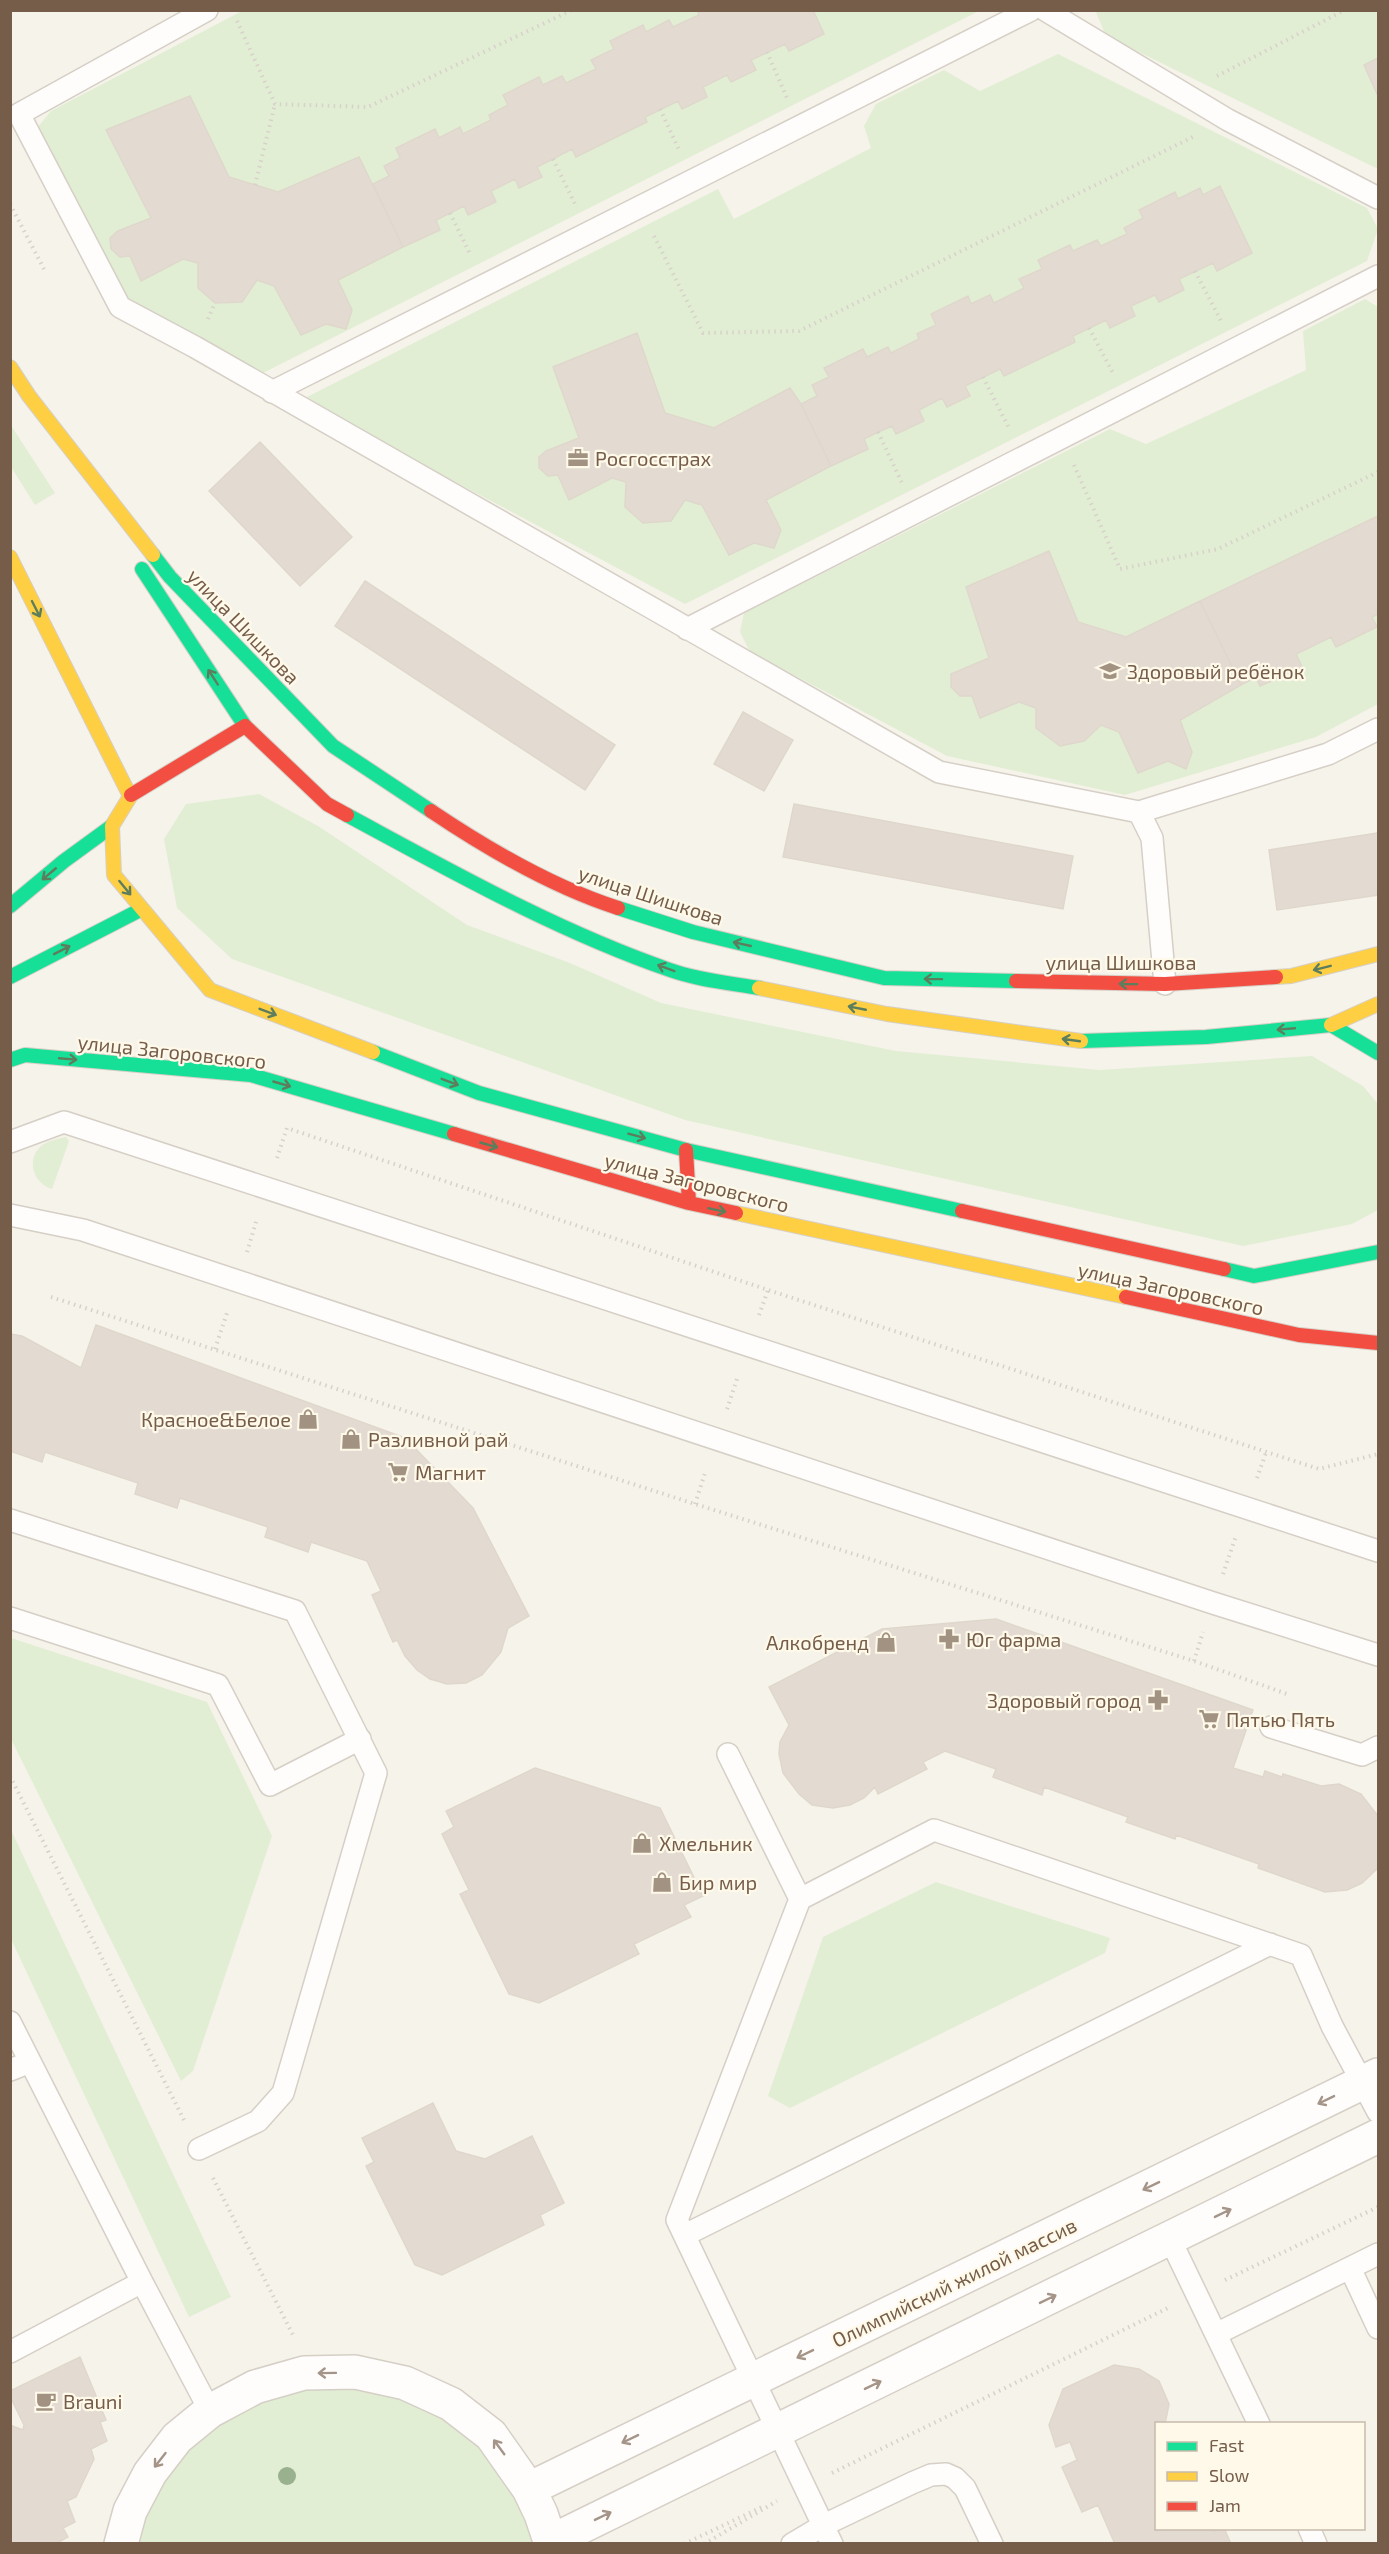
<svg xmlns="http://www.w3.org/2000/svg" width="1389" height="2554" viewBox="0 0 1389 2554" font-family="'Exo 2',sans-serif">
	<rect width="100%" height="100%" fill="#f6f3ea"/>
	<path fill="#e1eed4" d="M1095,10L1378,11V169L1106,36Z
		M242,11H979L261,374L128,300L39,149L38,127L51,111Z
		M1058,54L1367,208L1378,229L1367,261L685,604L301,400L718,189L734,219L871,148L864,126L876,104L944,70L980,91Z
		M1365,299L1378,307V704L1316,737L1125,795L947,756L750,652L740,632L744,613L1110,429L1146,444L1306,370L1303,331Z
		M10,424L55,493L35,505L11,467Z
		M259,794L318,826L467,925L570,963L661,1003L896,1051L1100,1070L1312,1056L1363,1086L1378,1104V1210L1352,1224L1243,1246L685,1120L232,959L177,908L164,839L186,804Z
		M66,1137L69,1141L52,1189C34,1184 26,1161 40,1147C46,1141 57,1139 66,1137Z
		M11,1638L207,1702L272,1836L193,2071L181,2081L11,1739Z
		M11,1830L231,2297L189,2317L11,1939Z
		M936,1882L1110,1938L1105,1953L790,2108L768,2096L823,1937Z
		M304,2373L451,2404L551,2544H121L177,2438Z"/>
	<path fill="#e3dbd1" stroke="#dfd7cc" stroke-width="1.5" d="M697,10H813L824,34L789,51L785,44L751,60L756,70L731,82L727,75L703,87L707,97L682,109L678,101L645,117L647,122L576,157L572,149L537,167L542,177L519,188L515,179L491,191L496,202L468,215L464,206L436,220L440,230L403,247L373,184L389,176L384,166L400,158L396,148L435,129L439,138L460,127L463,134L491,120L489,115L508,105L503,95L539,77L543,85L562,76L566,83L596,69L591,60L614,49L610,41L643,25L646,32L669,20L673,27L699,15Z
		M1378,58V96L1364,65Z
		M190,96L229,177L278,192L359,157L403,247L338,280L352,310L346,329L326,324L301,335L274,286L257,280L242,302L215,303L198,288V263L183,259L141,281L130,256L120,257L111,249L110,238L118,231L151,218L106,130Z
		M1220,186L1252,253L1217,271L1213,263L1179,279L1184,290L1159,302L1155,295L1131,306L1135,316L1110,328L1106,320L1073,336L1075,342L1004,376L1000,369L965,386L970,396L947,407L942,398L919,410L924,421L896,434L892,426L878,432L864,439L868,449L831,466L801,404L817,396L812,385L829,377L824,368L863,349L867,357L888,347L891,353L919,339L917,334L936,325L931,314L968,296L971,304L990,295L994,303L1024,288L1019,279L1042,269L1038,260L1070,245L1073,251L1097,240L1101,246L1127,234L1124,228L1143,218L1139,210L1175,192L1178,199L1200,188L1203,195Z
		M637,333L665,413L714,428L790,388L801,404L831,466L766,500L781,530L774,548L754,543L729,555L702,505L685,500L671,521L643,523L625,507L626,482L612,478L569,500L558,475L548,476L539,468V457L546,451L579,438L553,367Z
		M260,442L352,537L300,586L209,491Z
		M1378,516V614L1372,617L1377,627L1336,647L1331,637L1296,654L1302,667L1260,686L1256,677L1241,685L1200,601Z
		M1049,551L1078,622L1126,637L1200,601L1241,685L1180,720L1192,752L1186,769L1168,761L1138,773L1119,732L1101,725L1084,741L1060,746L1036,728V708L1019,702L980,718L972,696H960L951,687V674L989,658L966,587Z
		M365,581L615,745L585,790L335,626Z
		M743,712L793,740L764,791L714,764Z
		M794,804L1073,856L1063,909L783,857Z
		M1378,833V895L1277,910L1269,850Z
		M96,1325L405,1438L473,1508L529,1616L508,1628L501,1652L482,1675L466,1683L447,1684L430,1679L417,1670L405,1656L397,1640L393,1642L372,1595L381,1591L367,1561L311,1542L308,1552L265,1537L268,1527L180,1498L177,1508L135,1494L138,1483L45,1452L42,1462L10,1451V1334L22,1336L81,1368Z
		M996,1619L1253,1710L1233,1768L1263,1777L1265,1771L1282,1777L1283,1774L1321,1786L1339,1784L1361,1794L1378,1816V1868L1362,1883L1347,1890L1325,1892L1258,1868L1259,1864L1176,1835L1175,1839L1126,1822L1128,1817L1044,1787L1042,1795L993,1777L996,1769L945,1751L923,1762L927,1769L878,1794L875,1787L864,1798L850,1805L833,1808L812,1805L799,1794L783,1773L779,1754L780,1742L789,1725L769,1687L882,1629Z
		M535,1768L660,1808L703,1896L684,1905L691,1917L634,1944L639,1954L539,2003L509,1994L460,1894L469,1890L442,1834L454,1827L446,1811Z
		M433,2103L456,2151L485,2159L532,2136L564,2203L540,2215L544,2225L442,2275L415,2265L366,2166L374,2162L362,2138Z
		M80,2357L106,2420L100,2422L107,2441L91,2449L94,2459L76,2497L67,2501L75,2522L63,2528L68,2537L55,2544H10V2425L23,2430L24,2425L10,2396V2391Z
		M1114,2365L1139,2369L1159,2381L1169,2404L1165,2424H1156V2528H1212L1214,2531L1224,2528L1231,2544H1115L1098,2505L1082,2512L1062,2467L1077,2460L1070,2442L1056,2447L1049,2425L1063,2389Z"/>
	<g fill="none" stroke-linecap="round" stroke-linejoin="round">
		<g stroke="#d5cfc6" stroke-width="24">
			<path id="lane" d="M207,10L19,114L120,307L195,347L939,772L1139,812L1328,754L1378,729
				M1045,10L1228,120L1378,198
				M272,392L1031,10
				M687,629L1378,276
				M1139,812L1152,838L1165,984
				M10,1142L64,1122L1378,1551
				M10,1215L83,1230L1213,1603L1378,1655
				M10,1520L295,1611L376,1773L283,2093L258,2121L199,2149
				M10,1618L218,1685L270,1785L360,1739
				M1271,1727L1362,1755L1378,1747
				M728,1754L800,1899
				M10,2022L142,2282L210,2411
				M10,2070L30,2062
				M685,2235L1270,1944
				M1170,2239L1259,2424
				M1350,2268L1378,2328
				M1216,2334L1378,2254
				M10,2352L142,2282
				M1309,2528L1316,2544
				M792,2544L824,2525L912,2483L931,2475L946,2474L955,2478L965,2488L992,2544
				M832,2544L677,2220L800,1899L934,1830L1301,1955L1332,2026L1378,2112"/>
		</g>
		<g stroke="#d5cfc6" stroke-width="36">
			<path id="street" d="M529,2489L1378,2075
				M550,2542L1378,2136
				M121,2544L130,2511L150,2473L177,2438L210,2411L255,2387L304,2373L355,2372L405,2383L451,2404L491,2435L529,2489L541,2514L551,2544"/>
		</g>
		<g stroke="#d6cfc6" stroke-width="16">
			<path id="fast" d="M153,555L170,577L333,746L431,811
				M142,569L245,726
				M347,815C451,871 557,931 670,970C698,980 730,983 759,988
				M10,906L64,861L112,826
				M618,908L693,932L884,978L1016,981
				M10,977L142,909
				M1081,1041L1206,1037L1331,1025L1378,1053
				M373,1052L479,1093L686,1150L962,1211
				M10,1060L25,1055L251,1075L454,1134
				M1224,1269L1254,1276L1378,1252"/>
		</g>
		<g stroke="#d6cfc6" stroke-width="16">
			<path id="slow" d="M10,367L29,396L153,555
				M10,557L130,796
				M131,795L112,826L114,875L210,990L373,1052
				M1276,977L1291,976L1378,954
				M759,988L887,1014L1081,1041
				M1331,1025L1378,1004
				M736,1213L1126,1297"/>
		</g>
		<g stroke="#d6cfc6" stroke-width="16">
			<path id="jam" d="M131,795L245,726L327,804L347,815
				M431,811C489,850 552,887 618,908
				M1016,981L1165,984L1276,977
				M454,1134L689,1203L736,1213
				M686,1150L689,1203
				M962,1211L1224,1269
				M1126,1297L1299,1335L1378,1343"/>
		</g>
		<path stroke="#d8d1cb" stroke-width="4" stroke-dasharray="1.5 4.5" stroke-linecap="butt" d="M237,21L275,104L368,107L572,10
			M767,52L787,98
			M1217,76L1345,10
			M660,109L680,152
			M553,159L575,204
			M255,185L275,104
			M10,204L45,271
			M450,213L471,256
			M654,236L703,333L799,331L1195,136
			M1195,271L1221,321
			M208,319L215,303
			M1089,328L1114,375
			M983,377L1010,430
			M878,432L902,483
			M1074,465L1120,569L1218,549L1378,472
			M277,1158L287,1128L768,1290L1319,1469L1378,1454
			M247,1252L257,1219
			M51,1297L695,1504L1194,1661L1287,1694
			M759,1315L768,1290
			M215,1349L228,1310
			M727,1409L738,1376
			M1257,1478L1267,1450
			M695,1504L706,1470
			M1223,1574L1236,1536
			M1194,1661L1203,1632
			M10,1776L184,2120
			M213,2178L294,2337
			M1225,2280L1378,2207
			M832,2473L1170,2307
			M684,2544L762,2507
			M704,2544L777,2501"/>
		<use href="#lane" stroke="#fefdfc" stroke-width="21"/>
		<use href="#street" stroke="#fefdfc" stroke-width="33"/>
		<use href="#fast" stroke="#16e098" stroke-width="14"/>
		<use href="#slow" stroke="#ffcf43" stroke-width="14"/>
		<use href="#jam" stroke="#f24e42" stroke-width="14"/>
	</g>
	<circle fill="#99b18e" cx="287" cy="2476" r="9"/>
	<defs><path id="oneway-shaft" d="M-6 0H5M1.5-3L5.5 0L1.5 3" fill="none" stroke-width="1.6" stroke-linecap="round" stroke-linejoin="round" transform="scale(1.5)"/></defs>
	<g stroke="#5d7e5d">
		<use href="#oneway-shaft" transform="translate(36 609) rotate(63)"/>
		<use href="#oneway-shaft" transform="translate(213 677) rotate(-123)"/>
		<use href="#oneway-shaft" transform="translate(49 874) rotate(140)"/>
		<use href="#oneway-shaft" transform="translate(125 888) rotate(51)"/>
		<use href="#oneway-shaft" transform="translate(742 944) rotate(-167)"/>
		<use href="#oneway-shaft" transform="translate(62 950) rotate(-27)"/>
		<use href="#oneway-shaft" transform="translate(666 968) rotate(-160)"/>
		<use href="#oneway-shaft" transform="translate(1322 968) rotate(166)"/>
		<use href="#oneway-shaft" transform="translate(933 979) rotate(-179)"/>
		<use href="#oneway-shaft" transform="translate(1128 984) rotate(-179)"/>
		<use href="#oneway-shaft" transform="translate(857 1008) rotate(-169)"/>
		<use href="#oneway-shaft" transform="translate(268 1012) rotate(21)"/>
		<use href="#oneway-shaft" transform="translate(1286 1029) rotate(175)"/>
		<use href="#oneway-shaft" transform="translate(1071 1040) rotate(-172)"/>
		<use href="#oneway-shaft" transform="translate(68 1059) rotate(5)"/>
		<use href="#oneway-shaft" transform="translate(450 1082) rotate(21)"/>
		<use href="#oneway-shaft" transform="translate(282 1084) rotate(16)"/>
		<use href="#oneway-shaft" transform="translate(637 1136) rotate(15)"/>
		<use href="#oneway-shaft" transform="translate(489 1145) rotate(16)"/>
		<use href="#oneway-shaft" transform="translate(717 1210) rotate(12)"/>
	</g>
	<g stroke="#a59588">
		<use href="#oneway-shaft" transform="translate(1326 2100) rotate(154)"/>
		<use href="#oneway-shaft" transform="translate(1151 2186) rotate(154)"/>
		<use href="#oneway-shaft" transform="translate(1223 2213) rotate(-26)"/>
		<use href="#oneway-shaft" transform="translate(1048 2299) rotate(-26)"/>
		<use href="#oneway-shaft" transform="translate(805 2354) rotate(154)"/>
		<use href="#oneway-shaft" transform="translate(327 2373) rotate(179)"/>
		<use href="#oneway-shaft" transform="translate(873 2385) rotate(-26)"/>
		<use href="#oneway-shaft" transform="translate(630 2439) rotate(154)"/>
		<use href="#oneway-shaft" transform="translate(499 2447) rotate(-126)"/>
		<use href="#oneway-shaft" transform="translate(160 2460) rotate(128)"/>
		<use href="#oneway-shaft" transform="translate(603 2516) rotate(-26)"/>
	</g>
	<defs>
		<g id="office-bare" transform="scale(1.62)"><path d="M-6-3h4V-5.5h4V-3h4V5H-6ZM-1-4.5V-3h2v-1.5ZM-6 0V1H6V0Z" fill="#a29281" stroke="#fff9ea" stroke-width="2.5" paint-order="stroke"/></g>
		<g id="school-bare" transform="scale(1.62)"><path d="M0-5L7-2L0 1L-7-2ZM-4 1L0 2.5L4 1V4Q0 6-4 4Z" fill="#a29281" stroke="#fff9ea" stroke-width="2.5" paint-order="stroke"/></g>
		<g id="shop-bare" transform="scale(1.62)"><path d="M-5-2.5h2.3a2.7 3.5 0 0 1 5.4 0H5L5.5 6h-11ZM-1.5-2.5h3a1.5 2.3 0 0 0-3 0Z" fill="#a29281" stroke="#fff9ea" stroke-width="2.5" paint-order="stroke"/></g>
		<g id="supermarket-bare" transform="scale(1.62)"><path d="M-6-5.5h2.5l.6 2H6L4.5 2H-2.5L-4.4-4H-6ZM-1.5 3.2a1.3 1.3 0 1 0 .1 0ZM3 3.2a1.3 1.3 0 1 0 .1 0Z" fill="#a29281" stroke="#fff9ea" stroke-width="2.5" paint-order="stroke"/></g>
		<g id="pharmacy-bare" transform="scale(1.62)"><path d="M-2-6h4v4h4v4h-4v4h-4v-4h-4v-4h4Z" fill="#a29281" stroke="#fff9ea" stroke-width="2.5" paint-order="stroke"/></g>
		<g id="cafe-bare" transform="scale(1.62)"><path d="M-5.5-4.5H6V0H3Q3 3.5 0 3.5H-2.5Q-5.5 3.5-5.5 0ZM3-3.2v2h1.7v-2ZM-6 4.5H4V6H-6Z" fill="#a29281" stroke="#fff9ea" stroke-width="2.5" paint-order="stroke"/></g>
	</defs>
	<g fill-rule="evenodd">
		<use href="#office-bare" x="578" y="458"/>
		<use href="#school-bare" x="1110" y="671"/>
		<use href="#shop-bare" x="308" y="1419"/>
		<use href="#shop-bare" x="351" y="1439"/>
		<use href="#supermarket-bare" x="398" y="1472"/>
		<use href="#pharmacy-bare" x="949" y="1639"/>
		<use href="#shop-bare" x="886" y="1642"/>
		<use href="#pharmacy-bare" x="1158" y="1700"/>
		<use href="#supermarket-bare" x="1209" y="1719"/>
		<use href="#shop-bare" x="642" y="1843"/>
		<use href="#shop-bare" x="662" y="1882"/>
		<use href="#cafe-bare" x="46" y="2401"/>
	</g>
	<g text-anchor="middle" dominant-baseline="central" stroke-width="4.5" stroke-linejoin="round" paint-order="stroke">
		<g font-size="20" fill="#755d49" stroke="#fff9ea" text-anchor="start">
			<text x="595" y="458">Росгосстрах</text>
			<text x="1127" y="671">Здоровый ребёнок</text>
			<text x="291" y="1419" text-anchor="end">Красное&amp;Белое</text>
			<text x="368" y="1439">Разливной рай</text>
			<text x="415" y="1472">Магнит</text>
			<text x="966" y="1639">Юг фарма</text>
			<text x="869" y="1642" text-anchor="end">Алкобренд</text>
			<text x="1141" y="1700" text-anchor="end">Здоровый город</text>
			<text x="1226" y="1719">Пятью Пять</text>
			<text x="659" y="1843">Хмельник</text>
			<text x="679" y="1882">Бир мир</text>
			<text x="63" y="2401">Brauni</text>
		</g>
		<g font-size="20" fill="#755d49" stroke="#fff9ea">
			<text transform="translate(244 626) rotate(46)">улица Шишкова</text>
			<text transform="translate(651 895) rotate(18)">улица Шишкова</text>
			<text x="1121" y="962">улица Шишкова</text>
			<text transform="translate(172 1051) rotate(6)">улица Загоровского</text>
			<text transform="translate(697 1182) rotate(14)">улица Загоровского</text>
			<text transform="translate(1171 1288) rotate(12)">улица Загоровского</text>
			<text transform="translate(954 2282) rotate(-26)">Олимпийский жилой массив</text>
		</g>
	</g>
	<rect width="1389" height="2554" fill="none" stroke="#755d49" stroke-width="24"/>
	<rect x="1155" y="2422" width="210" height="108" fill="#fff9ea" stroke="#c8bbaa" stroke-width="1.5"/>
	<rect x="1167" y="2442" width="30" height="9" fill="#16e098" stroke="#c8bbaa" stroke-width="1.5"/>
	<text x="1209" y="2452" font-size="18" fill="#755d49">Fast</text>
	<rect x="1167" y="2472" width="30" height="9" fill="#ffcf43" stroke="#c8bbaa" stroke-width="1.5"/>
	<text x="1209" y="2482" font-size="18" fill="#755d49">Slow</text>
	<rect x="1167" y="2502" width="30" height="9" fill="#f24e42" stroke="#c8bbaa" stroke-width="1.5"/>
	<text x="1209" y="2512" font-size="18" fill="#755d49">Jam</text>
</svg>
